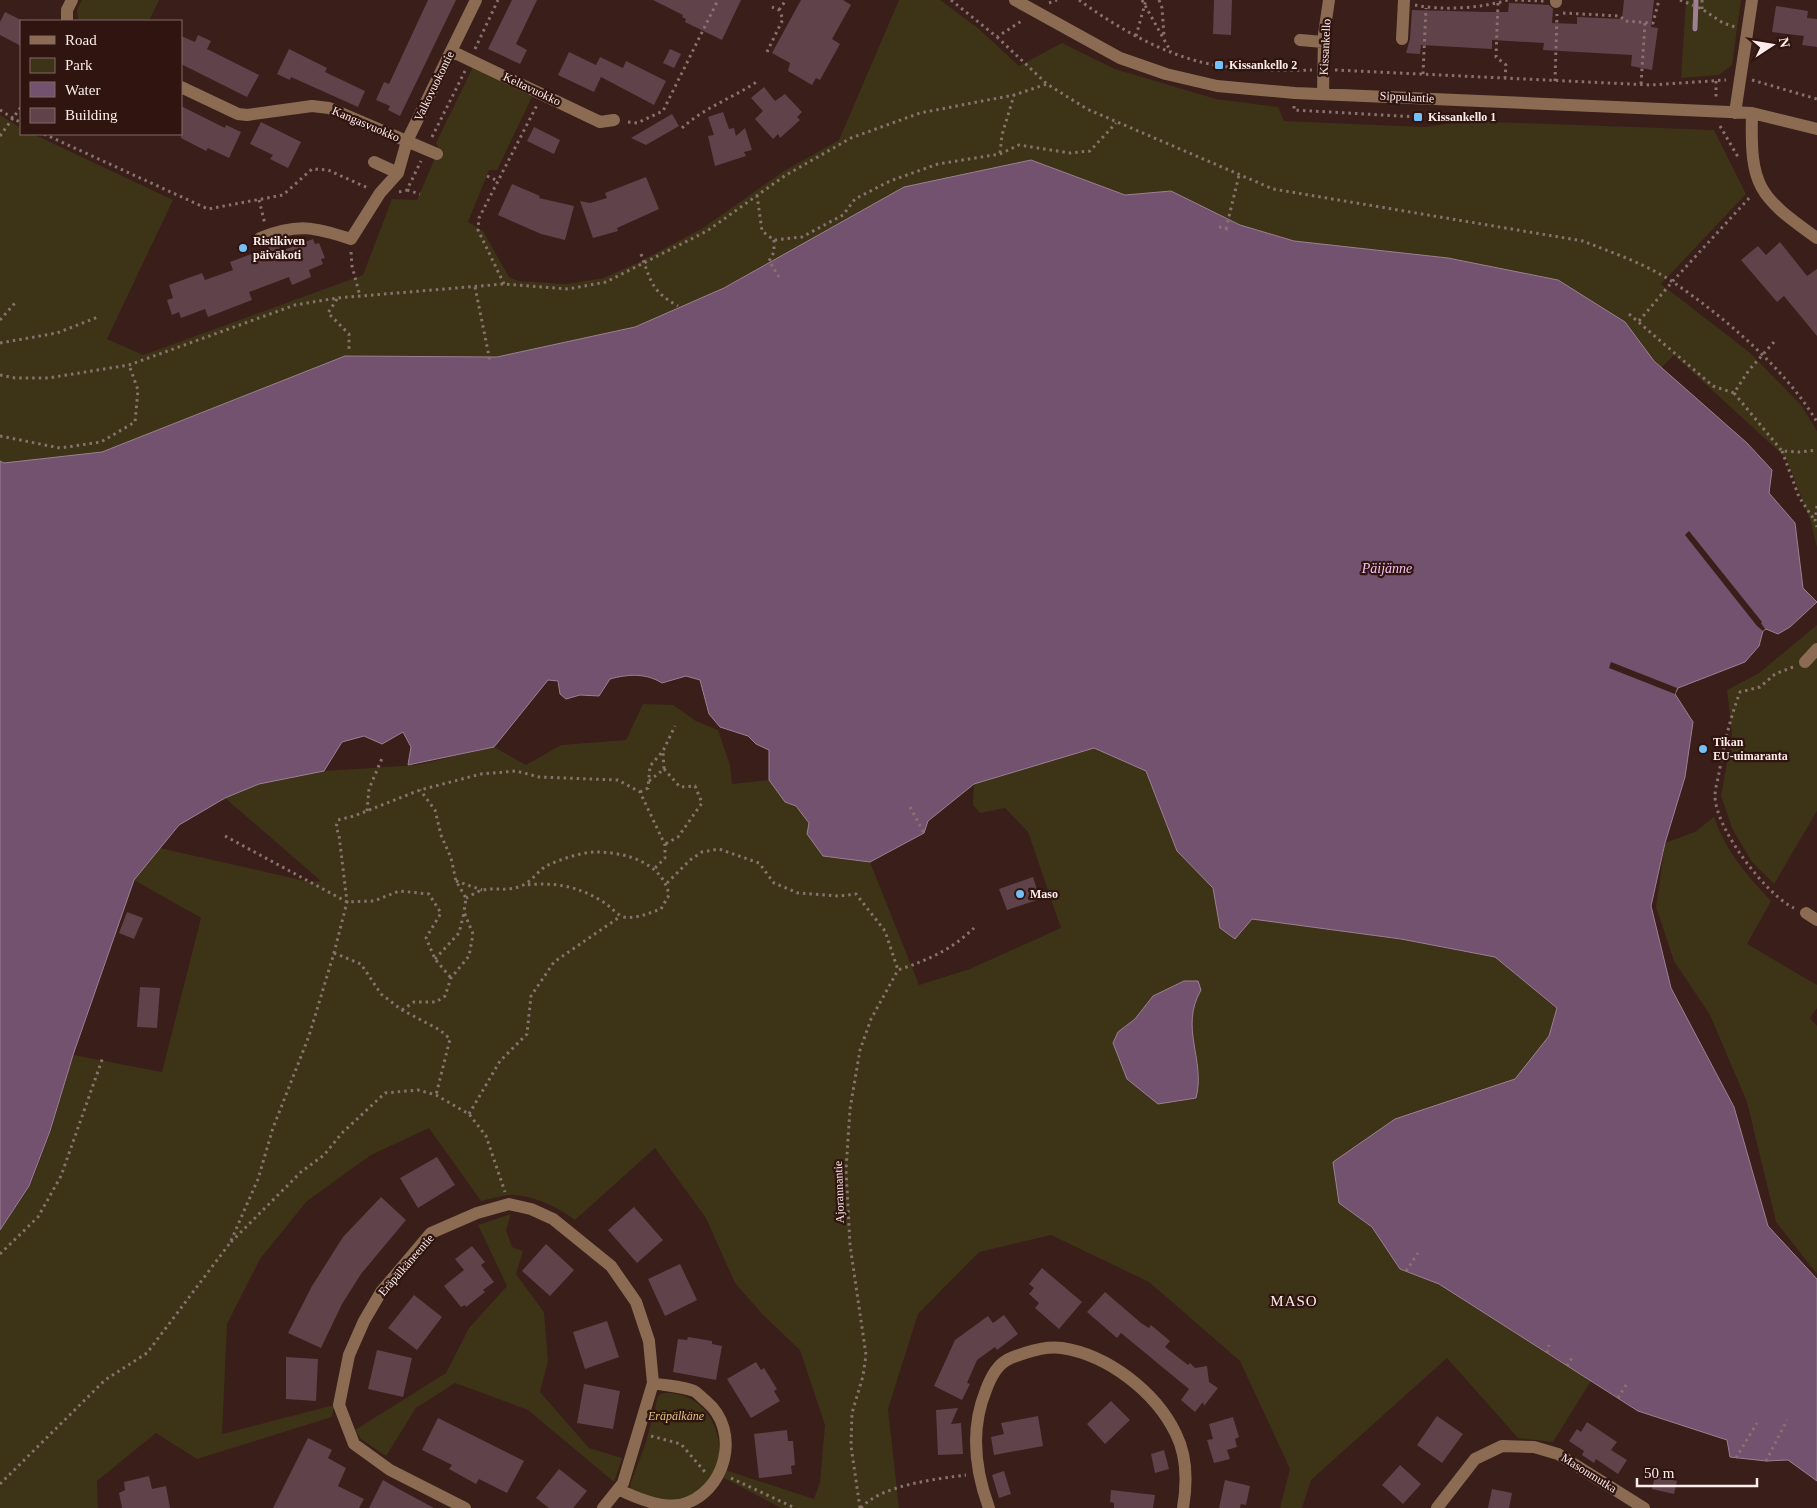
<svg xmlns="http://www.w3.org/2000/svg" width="1817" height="1508" viewBox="0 0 1817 1508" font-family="'Times New Roman',serif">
	<rect width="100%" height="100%" fill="#391e1a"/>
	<path fill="#3d3316" d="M82,0H159L149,21H78L77,10Z
		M899,0H940L979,29L1019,66L1062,43L1115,69L1216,99L1278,107L1284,121L1425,127L1466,121L1714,130L1746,194L1661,284L1749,352L1801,405L1817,431V548L1811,522L1786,458L1674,355L1661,368L1558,280L1448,258L1294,241L1240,225L1171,191L1125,195L1031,160L635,327L497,357L345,356L102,452L4,463L0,461V115L21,128V134H33L173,200L107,339L143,355L363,275L392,199L417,200L439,149L436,143L473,67L532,97L497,170H489L468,222L483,231L509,277L518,281L567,284L603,278L637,263L703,228L784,171L839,140Z
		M1686,0H1741L1732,65L1719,75L1681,78Z
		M1817,625V811L1774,884L1752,862L1733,830L1721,796L1732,734L1727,690L1759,673Z
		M643,704L673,705L696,721L718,730L730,765L732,784L769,780L785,802L796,806L810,824L823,856L870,862L919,985L970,969L1061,928L1028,832L1005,808L980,813L973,805L974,784L1094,748L1146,771L1177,851L1213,888L1220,928L1235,939L1252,919L1401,939L1495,957L1557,1008L1549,1036L1515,1079L1395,1119L1339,1203L1372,1227L1400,1269L1439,1284L1591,1381L1553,1442L1518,1438L1447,1358L1311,1480L1302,1508H1280L1290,1469L1240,1361L1149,1282L1051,1235L979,1252L918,1314L888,1409L899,1508H781L724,1478L725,1470L814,1499L820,1482L825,1425L800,1350L763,1315L735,1283L706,1218L655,1148L575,1220C558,1207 535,1196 513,1195C503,1195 491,1199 481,1201L429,1128L371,1155L307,1201L260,1259L227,1324L222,1434L334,1405L332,1417L197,1459L156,1433L97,1481L98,1508H0V1230L30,1186L51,1131L73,1055L162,1072L201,918L134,880L160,848L310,882L321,881L225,798L259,784L324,771L417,765L494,747L526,765L561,745L626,740Z
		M1714,817C1727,853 1745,873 1771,901L1747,944L1817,985V1008L1810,1018L1817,1026V1274L1776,1222L1747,1102L1710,1015L1674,961L1656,907L1665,843L1695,832Z
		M511,1214L506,1230L512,1247L523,1251L516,1274L544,1312L548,1361L540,1392L589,1448L622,1458L614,1482L528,1410L455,1383L416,1408L386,1456L361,1439L355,1430L446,1373L469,1328L507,1286L478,1225Z
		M663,1393C730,1390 742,1495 672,1503C661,1505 643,1495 632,1492L630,1485L646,1442L658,1396Z"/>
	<path fill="#72526e" stroke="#9c8093" d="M1031,160L1125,195L1171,191L1240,225L1294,241L1448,258L1558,280L1625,322L1654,361L1747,443L1772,470L1769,493L1795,523L1803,588L1817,602L1790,627L1778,634L1766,629L1763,631L1759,646L1745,662L1678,688L1675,694L1693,722L1685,777L1665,843L1651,906L1671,988L1734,1107L1768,1226L1817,1279V1481L1788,1460L1766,1461L1730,1457L1727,1440L1638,1411L1439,1284L1400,1269L1372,1227L1339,1203L1333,1162L1395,1119L1515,1079L1549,1036L1557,1008L1495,957L1401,939L1252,919L1235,939L1220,928L1213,888L1177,851L1146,771L1094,748L974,784L928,821L924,833L870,862L823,856L807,834L809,823L796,806L785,802L769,780V750L756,744L748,736L720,727L709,714L700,680L686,676L662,683C646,673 628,674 610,679L599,696L580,695L566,699L560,694L558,681L548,680L494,747L408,765L411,747L403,732L382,744L364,736L342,742L324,771L259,784L225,798L179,825L134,880L73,1055L50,1131L29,1186L0,1230V461L4,463L102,452L345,356L497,357L635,327L724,288L904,187Z
		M1184,981H1198L1201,990C1179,1028 1206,1060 1196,1098L1158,1104L1127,1079L1113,1043L1118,1032L1135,1019L1153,996Z"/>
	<path fill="#391e1a" d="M1689,531L1762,622L1761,623L1765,629L1763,631L1757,626L1685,535Z
		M1611,662L1677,688L1675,694L1609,668Z"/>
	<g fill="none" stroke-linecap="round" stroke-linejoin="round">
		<path stroke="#9c8093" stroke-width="5" d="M1695,29L1696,0"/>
	</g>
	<path fill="#60424b" d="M428,0H456L400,116L388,110L390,106L376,100L384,82L389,84Z
		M512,0H537L516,44L527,50L520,64L488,49Z
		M653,0H741L722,40L685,22L686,19L682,17L683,15Z
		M801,0H843L851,5L832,39L840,44L820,80L816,78L812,85L788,71L790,63L772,53Z
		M1214,0H1232L1231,35L1213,34Z
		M1624,0H1654L1651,27L1658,28L1652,70L1631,66L1632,55L1543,50L1544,43L1492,40V49L1421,45L1420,54L1406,53L1410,39L1412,10L1486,12H1508L1509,3L1549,5L1553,9L1552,23L1577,24V17L1622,19Z
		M1776,6L1808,11L1807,18L1817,19V47L1802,45L1804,36L1772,32Z
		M5,12L21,20V46L0,35V22Z
		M198,35L211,41L207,49L259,75L247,97L181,64V36L195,42Z
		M289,49L327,68L325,72L365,91L358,107L291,77L290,80L277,74Z
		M670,49L681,54L674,68L663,63Z
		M569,52L596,65L600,57L623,68L626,61L666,81L654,105L601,77L594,92L558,75Z
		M764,87L775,101L785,94L802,112L797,117L800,120L780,138L778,134L773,139L755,119L763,111L751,98Z
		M181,106L225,128L226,125L241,132L229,158L208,148L206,151L181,138Z
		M723,112L729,129L734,128L736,136L745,128L752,150L744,152L746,156L715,166L708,136L714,135L708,117Z
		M672,114L679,126L646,145L631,138Z
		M261,122L301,142L288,168L270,159L273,155L250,144Z
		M534,127L560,140L554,154L527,141Z
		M646,177L659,209L617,228L618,231L593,238L580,201L590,203L607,198L605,193Z
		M512,184L540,196L539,198L574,206L565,240L541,234L498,215Z
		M313,239L315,244L319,243L325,258L321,259L323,264L309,270L311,277L292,285L289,277L249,292L252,300L208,317L205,309L181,318L179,312L172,315L167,300L173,298L169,285L202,273L205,280L233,270L230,262L278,244L281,251Z
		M1780,242L1807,276L1817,269V336L1784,296L1777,302L1741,260L1758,246L1766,255Z
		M1033,877L1040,899L1007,910L999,889Z
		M127,912L143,918L134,939L119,933Z
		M140,987L160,988L157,1028L137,1027Z
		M437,1157L455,1185L418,1208L400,1178Z
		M381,1197L406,1220L361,1274L342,1304L321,1348L288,1333L312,1286L343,1237Z
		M634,1207L663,1240L637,1263L608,1230Z
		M546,1244L574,1270L550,1296L522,1271Z
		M472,1246L485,1262L481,1265L494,1282L483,1290L485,1292L466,1307L465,1305L461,1307L444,1286L464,1270L455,1259Z
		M680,1264L697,1300L665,1316L648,1279Z
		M1042,1268L1082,1302L1059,1329L1035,1308L1039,1303L1029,1294L1034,1288L1029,1284Z
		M1105,1292L1141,1323L1149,1328L1151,1325L1170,1341L1165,1347L1188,1365L1190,1363L1195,1368L1207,1366L1209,1382L1218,1388L1204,1406L1203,1402L1195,1412L1181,1400L1189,1389L1121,1333L1117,1338L1087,1312Z
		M414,1295L442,1317L417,1350L388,1328Z
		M1004,1315L1018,1334L997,1350L995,1347L977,1360L967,1383L970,1384L962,1400L934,1386L955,1340L988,1316L993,1323Z
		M607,1321L619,1357L585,1369L573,1332Z
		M688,1337L712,1341V1344L722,1346L716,1380L673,1372L678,1339L687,1340Z
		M377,1350L412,1358L403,1397L368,1389Z
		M286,1357L318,1359L316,1401L286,1399Z
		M756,1362L761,1370L764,1368L777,1389L774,1391L780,1401L751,1418L727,1379Z
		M584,1384L620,1391L613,1429L577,1423Z
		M1111,1401L1130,1420L1105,1444L1087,1424Z
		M958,1408L951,1424L961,1423L963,1454L938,1455L936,1410Z
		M1038,1416L1043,1446L994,1455L991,1437L1004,1434L1001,1423Z
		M1437,1416L1463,1434L1442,1463L1417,1445Z
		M1233,1417L1239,1437L1235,1439L1237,1447L1227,1450L1230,1459L1214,1463L1207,1440L1213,1439L1209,1424Z
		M438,1418L524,1461L507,1493L479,1479L476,1484L449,1469L452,1465L422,1450Z
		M1587,1422L1617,1442L1611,1450L1627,1460L1618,1474L1596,1459L1594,1463L1582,1455L1584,1451L1569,1441L1577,1429L1581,1432Z
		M787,1430L788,1441H793L795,1465L791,1466L792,1474L759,1478L754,1434Z
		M308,1438L332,1450L328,1458L346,1468L338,1486L364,1499L359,1508H273Z
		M1164,1450L1169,1469L1155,1473L1151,1454Z
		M1400,1465L1421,1484L1403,1504L1382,1485Z
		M559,1469L587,1491L573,1508H549L536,1498Z
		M1004,1471L1011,1494L999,1498L992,1475Z
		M149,1476L152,1489L166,1486L170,1508H122L119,1493L125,1490L124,1482Z
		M1655,1476L1677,1481L1674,1494L1652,1489Z
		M383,1480L395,1487L434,1508H369Z
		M1225,1480L1250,1486L1246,1505L1241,1504L1240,1508H1219Z
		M1492,1489L1512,1493L1509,1508H1488Z
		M1111,1490L1155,1495L1153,1508H1114V1503L1110,1502Z"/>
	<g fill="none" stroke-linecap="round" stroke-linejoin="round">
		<path stroke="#88726e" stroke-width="3" stroke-dasharray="2.5 4" stroke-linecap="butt" d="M951,0L997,37L1023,20
			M1079,0C1115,26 1154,49 1197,61C1228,70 1280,71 1312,70
			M1142,0L1171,52
			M1159,0L1162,8L1164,36
			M1515,0L1544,1
			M1680,0L1702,9L1723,23L1735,27
			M1049,3L1057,0
			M1498,3L1496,57L1506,65L1505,78
			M1415,5C1442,11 1482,8 1508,0
			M1702,9V0
			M779,10L786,0
			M1563,13L1620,16L1625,21L1653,23L1659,0
			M1136,36L1146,0
			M997,37L1047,84
			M475,49L498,0
			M767,52L783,19L779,10L772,7
			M1335,70L1651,85L1726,80
			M1423,74L1426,8
			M1752,80L1817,99
			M1555,81L1557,14
			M1716,81V98
			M1641,84L1645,23
			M1294,106V110L1418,117
			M0,110L21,123
			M628,122L637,123L663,111L718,0
			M1720,126L1738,157
			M682,128C705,107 733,98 758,81
			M44,134L208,209L283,195L312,169L328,170L368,188
			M0,136L21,107
			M432,137L465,71
			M1000,153L1002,135L1014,95
			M487,176L498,181
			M407,190L420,194
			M399,192L407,190L421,161
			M757,195L762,231L774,240L802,237L843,215L855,199L890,181L938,164L1000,154L1019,145L1070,153L1090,151L1116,123
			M259,200L265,224
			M1219,227L1231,230
			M1226,229L1239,175
			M774,240V252L769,261L779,277
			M351,252L352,266L360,296
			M641,254C651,281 651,291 678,306
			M504,284L478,230L479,218L537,105
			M475,287L490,361
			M337,299L328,313L349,334V352
			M1629,314L1713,386L1734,393
			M0,320L15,303
			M1639,321L1672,282L1751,196
			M1774,342L1749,370L1734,393L1782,451L1799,452L1817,450
			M0,343L57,333L98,317
			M0,375L15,378H48L129,365L295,305L337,298L504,284L568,289L606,282L707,231L786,175L851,138L920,113L1014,95L1047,84L1087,109L1273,189L1583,241C1613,253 1646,264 1673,282C1724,317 1785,368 1817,422
			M0,436L60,448L101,442L135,422L138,390L129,365
			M1782,451L1799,497L1815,521
			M1817,506L1815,521L1817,527
			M1793,667L1775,674L1760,687L1740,692C1730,719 1724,744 1719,773C1718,780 1715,788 1715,796C1715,828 1766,895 1794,908
			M664,769L680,787L695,786L702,803L678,837L665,844
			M649,781L664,769L663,752
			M640,792L648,788L650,766L663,751L675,726
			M910,807L924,833
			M367,811L369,789L383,756
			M225,836L347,902L374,901L399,891L429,894L441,913L426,938L435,959L451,978
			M456,881L482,890
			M667,883L690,860L702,852L719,849L759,863L774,883L798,893L839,896L856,894L885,931L898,970
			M466,898C471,896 477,891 483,890C496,887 506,892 521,886C532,882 538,870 548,865C562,859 581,852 596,852C626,852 663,863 669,895L661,909C649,913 637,919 624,917C617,915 611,907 605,903C578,886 556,882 524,885
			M334,953L361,964L381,994L402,1010L440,1030L450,1039L436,1095
			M435,959L459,933L464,913
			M402,1010L414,1002H436L445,996L451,978L469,956L473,934L464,912L466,898L456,881L451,858L441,835L435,810L420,790
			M469,1114L500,1061L527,1034L531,996L554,962L621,916
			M231,1242L301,1172L324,1155L342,1133L385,1093L418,1090L436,1095L469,1114L486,1136L505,1192
			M0,1254L38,1217L61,1176L103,1057
			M1406,1271L1418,1253
			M1547,1353L1549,1345
			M1567,1366L1573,1356
			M1618,1398L1628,1382
			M651,1436L681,1444L705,1472
			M1736,1458L1757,1423
			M1766,1461L1787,1420
			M731,1478L795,1508
			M0,1484L105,1380L147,1353L230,1243L258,1179L273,1128L309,1036L334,953L347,902L339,835L336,827L338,820L354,816L420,790L481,774L516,771L539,777L618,780L640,792L665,845V858L654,869
			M860,1508L851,1446L852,1413L863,1376L866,1355L850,1245L846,1170L850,1109L860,1050L871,1019L898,970C928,960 951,950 974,928
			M861,1508C881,1485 936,1479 966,1475"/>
		<path stroke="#8b6c53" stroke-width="12" d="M1015,0L1120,58L1166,74L1217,86L1295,93L1752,113L1817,129
			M1556,0V2
			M67,21V10L72,0
			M1402,39L1404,0
			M1300,40L1323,42
			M451,51L600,122L614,120
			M181,87L238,114L247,115L312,106L329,108L437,154
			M1323,94L1324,34L1329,0
			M1735,113L1752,0
			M1752,113C1750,187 1758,196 1817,238
			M374,162L398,173
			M260,238C298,223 314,227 351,239L380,193L398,173L407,141L476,0
			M1805,662L1817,649
			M1806,913L1817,920
			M618,1489C634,1497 661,1508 680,1505C726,1494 742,1431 706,1401C702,1398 698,1393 694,1391C682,1386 666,1386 653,1383
			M465,1508L390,1470L354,1444L339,1405L349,1355L364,1321L381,1292L431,1233L477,1213L509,1204L531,1209L553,1219L611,1266L636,1302L649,1341L653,1383L623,1483L603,1508
			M989,1508C975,1470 970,1429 986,1390C990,1379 996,1366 1007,1360C1012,1357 1019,1355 1025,1353C1037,1349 1050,1346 1062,1348C1108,1355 1156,1392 1176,1434C1187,1456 1187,1484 1183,1508
			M1437,1508L1475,1459L1502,1446L1534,1447L1558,1454L1644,1508"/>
	</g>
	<g fill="#74c0f6" stroke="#2f1410" stroke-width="2">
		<rect x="1214" y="60" width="10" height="10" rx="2.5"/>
		<rect x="1413" y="112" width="10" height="10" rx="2.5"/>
		<circle cx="243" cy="248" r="5"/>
		<circle cx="1703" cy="749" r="5"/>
		<circle cx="1020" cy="894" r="5"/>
	</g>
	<g text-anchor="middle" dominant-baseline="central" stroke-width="4.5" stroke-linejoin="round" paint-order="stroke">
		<g font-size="12" fill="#fdedea" stroke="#2f1410">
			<text transform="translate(1325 47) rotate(-87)">Kissankello</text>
			<text transform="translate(434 86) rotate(-64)">Valkovuokontie</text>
			<text transform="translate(532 89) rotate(25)">Keltavuokko</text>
			<text transform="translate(1407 97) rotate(3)">Sippulantie</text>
			<text transform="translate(366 124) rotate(23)">Kangasvuokko</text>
			<text transform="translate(839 1192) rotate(-92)">Ajorannantie</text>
			<text transform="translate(406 1265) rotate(-49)">Eräpälkäneentie</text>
			<text transform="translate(1589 1473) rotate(32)">Masonmutka</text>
		</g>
		<g font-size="12" font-weight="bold" fill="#fdedea" stroke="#2f1410" text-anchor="start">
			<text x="1229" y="65">Kissankello 2</text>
			<text x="1428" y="117">Kissankello 1</text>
			<text x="253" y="241">Ristikiven<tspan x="253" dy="14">päiväkoti</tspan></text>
			<text x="1713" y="742">Tikan<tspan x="1713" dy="14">EU-uimaranta</tspan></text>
			<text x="1030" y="894">Maso</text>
		</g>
		<g font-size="12" font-style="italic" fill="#dec581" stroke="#2f1410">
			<text x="676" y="1416">Eräpälkäne</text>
		</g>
		<g font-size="14" font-style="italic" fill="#f8c0f2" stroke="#2f1410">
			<text x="1387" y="568">Päijänne</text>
		</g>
		<g font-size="15" letter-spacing="1" fill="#fdedea" stroke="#2f1410">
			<text x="1294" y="1301">MASO</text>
		</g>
	</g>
	<rect x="20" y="20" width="162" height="115" fill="#2f1410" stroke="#816b67"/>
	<rect x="30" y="36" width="25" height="8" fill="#8b6c53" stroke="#816b67"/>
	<text x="65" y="45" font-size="15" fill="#fdedea">Road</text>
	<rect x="30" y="58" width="25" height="15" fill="#3d3316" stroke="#816b67"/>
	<text x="65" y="70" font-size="15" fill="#fdedea">Park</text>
	<rect x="30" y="82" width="25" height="15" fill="#72526e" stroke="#816b67"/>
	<text x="65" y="95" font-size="15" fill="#fdedea">Water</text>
	<rect x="30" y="108" width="25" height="15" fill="#60424b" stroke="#816b67"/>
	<text x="65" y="120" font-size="15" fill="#fdedea">Building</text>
	<g transform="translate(1772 45) rotate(78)" stroke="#2f1410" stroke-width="4" paint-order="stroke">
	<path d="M0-4L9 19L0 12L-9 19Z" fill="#fdedea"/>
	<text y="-8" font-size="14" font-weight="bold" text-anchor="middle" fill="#fdedea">N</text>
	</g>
	<path d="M1637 1478v8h120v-8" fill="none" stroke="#fdedea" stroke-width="2.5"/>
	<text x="1644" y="1478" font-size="15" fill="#fdedea" stroke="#2f1410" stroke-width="4" paint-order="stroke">50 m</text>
</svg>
